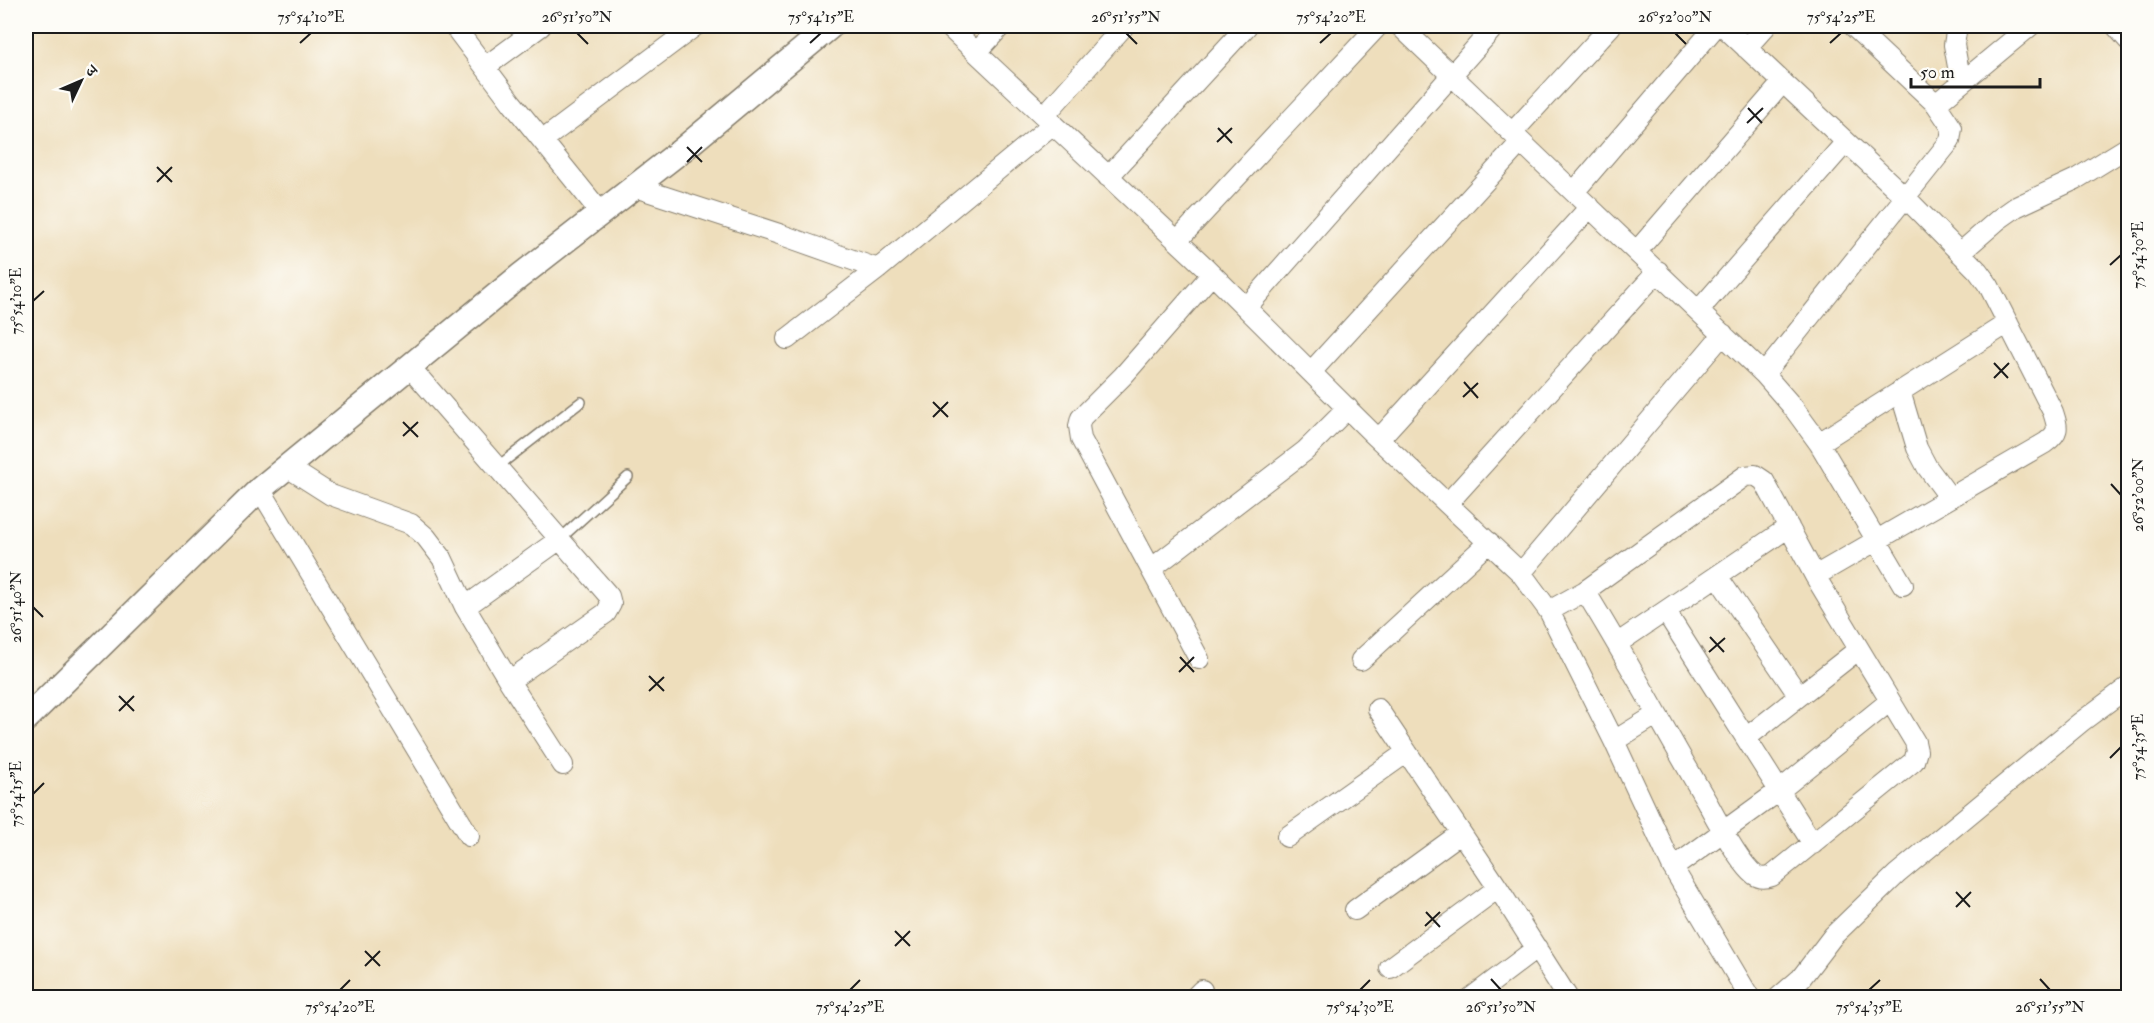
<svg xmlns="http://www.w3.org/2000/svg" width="2154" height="1023" viewBox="0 0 2154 1023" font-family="'IM FELL Double Pica','Noto Serif Devanagari',serif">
	<rect width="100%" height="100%" fill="#fdfcf7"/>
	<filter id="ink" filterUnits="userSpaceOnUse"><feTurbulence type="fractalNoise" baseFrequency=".0167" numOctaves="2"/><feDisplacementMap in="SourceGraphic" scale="12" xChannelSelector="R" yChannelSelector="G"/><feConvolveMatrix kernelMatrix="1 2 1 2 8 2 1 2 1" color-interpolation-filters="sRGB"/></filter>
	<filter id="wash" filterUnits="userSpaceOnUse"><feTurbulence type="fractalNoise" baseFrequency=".008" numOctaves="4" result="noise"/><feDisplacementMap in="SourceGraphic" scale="24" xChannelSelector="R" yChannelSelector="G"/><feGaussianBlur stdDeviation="1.35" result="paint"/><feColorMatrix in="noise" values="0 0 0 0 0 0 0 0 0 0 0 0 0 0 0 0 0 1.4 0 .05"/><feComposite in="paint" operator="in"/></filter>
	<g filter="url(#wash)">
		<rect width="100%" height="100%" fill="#eedebc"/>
	</g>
	<g filter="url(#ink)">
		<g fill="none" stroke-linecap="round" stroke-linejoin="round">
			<g stroke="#857d6c" stroke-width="12">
				<path id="service" d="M497,467L581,402
					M560,539L628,477"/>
			</g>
			<g stroke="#857d6c" stroke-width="22">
				<path id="minor" d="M454,26L512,103L601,213
					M948,26L1205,267L1371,432L1521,573L1549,611L1614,741L1673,868L1750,998
					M1400,26L1764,374L1792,406L1819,443L1903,585
					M1723,26L1905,197L1978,271L1989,286L2053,412C2058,428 2060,432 2045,443L1815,576
					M1957,26L1954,45L1961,83
					M2116,26L2128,40
					M1746,48L1766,26
					M977,52L1001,26
					M485,67L541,26
					M1936,104L2030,26
					M1044,116L1124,26
					M1512,133L1611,26
					M543,140L695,26
					M1108,177L1247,26
					M635,187L779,234L878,269
					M1574,192L1716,26
					M1177,241L1378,26
					M1637,251L1783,82
					M1960,253L1999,219L2016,207L2076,179L2128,147
					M1246,308L1495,26
					M1699,310L1846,142
					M787,339L878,269L1053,124
					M409,366L609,596L611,604L606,613L509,681
					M1311,372L1521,142
					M1764,374L1950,141L1952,128L1936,104L1853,26
					M1900,391L1917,448L1927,467L1950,498
					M1379,439L1590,207
					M1819,443L2008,323
					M287,467L331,495L411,524L426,537L442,558L465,607L509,681L563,765
					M260,489L469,836
					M1448,503L1658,271
					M1151,569L1305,451L1348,408
					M1521,573L1723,334
					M1717,576L1799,696
					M465,607L560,539
					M1549,611L1585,591L1745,476L1755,475L1764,481L1815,576L1915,742L1917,751L1914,761L1772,876C1766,878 1761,879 1755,875C1741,865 1716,819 1707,802C1666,732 1628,660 1585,591
					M1666,612L1813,844
					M1618,643L1789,527
					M1199,659L1081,439L1079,426L1081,418L1123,376L1212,274
					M1361,660L1489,542
					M1378,709L1498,888L1568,998
					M1746,738L1859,649
					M1614,741L1656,715
					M1287,837L1407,752
					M1673,868L1779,791L1890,701
					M1355,910L1461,833
					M1390,968L1498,888
					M1194,998L1202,990
					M1471,998L1537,948
					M1778,998L1801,978L1833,936L1897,874L2081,722L2128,687"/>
			</g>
			<g stroke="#857d6c" stroke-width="27">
				<path id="tertiary" d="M26,719L260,489L520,276L682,150L831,26"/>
			</g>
			<use href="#service" stroke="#fff" stroke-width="9"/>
			<use href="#minor" stroke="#fff" stroke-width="20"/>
			<use href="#tertiary" stroke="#fff" stroke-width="24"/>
		</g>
	</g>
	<path fill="none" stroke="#1c1c1c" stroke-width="2" d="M577,33L588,44M1126,33L1137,44M1675,33L1686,44M300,43L311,33M810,43L821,33M1320,43L1331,33M1830,43L1841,33M1748,108L1762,123M1747,123L1763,108M1218,128L1232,143M1217,142L1232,128M687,147L702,162M687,162L702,147M157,167L172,182M157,182L172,167M2110,265L2121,255M33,301L44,291M1994,363L2008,378M1994,378L2009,363M1464,382L1478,398M1463,397L1478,383M933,402L948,417M933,417L948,402M403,422L418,437M403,436L418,422M2111,484L2121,495M33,607L43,617M1710,637L1724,652M1709,652L1725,638M1180,657L1194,672M1179,672L1194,657M649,676L664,691M649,691L664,677M119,696L134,711M119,711L134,696M2110,758L2121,747M33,794L44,783M1956,892L1970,907M1956,907L1971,892M1426,912L1440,927M1425,926L1440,912M895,931L910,946M895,946L910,931M365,951L380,966M365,966L380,951M1491,979L1501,990M2040,979L2050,990M340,990L350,980M850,990L860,980M1360,990L1370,980M1869,990L1880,980"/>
	<rect width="2154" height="1023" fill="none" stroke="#fdfcf7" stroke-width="66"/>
	<g transform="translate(81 81) rotate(46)" stroke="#fdfcf7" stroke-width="4.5" paint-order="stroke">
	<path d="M0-4.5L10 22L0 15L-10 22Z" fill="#1c1c1c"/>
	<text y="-9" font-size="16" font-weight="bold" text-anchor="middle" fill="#1c1c1c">उ</text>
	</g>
	<path d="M1911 78v9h129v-9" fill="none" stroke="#1c1c1c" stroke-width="3"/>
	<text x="1920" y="78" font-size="18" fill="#1c1c1c" stroke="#fdfcf7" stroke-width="4.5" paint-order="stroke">50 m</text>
	<rect x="33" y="33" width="2088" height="957" fill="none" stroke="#1c1c1c" stroke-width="2"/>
	<g font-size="15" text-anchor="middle" fill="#1c1c1c">
		<text x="311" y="22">75°54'10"E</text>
		<text x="577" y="22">26°51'50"N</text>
		<text x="821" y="22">75°54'15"E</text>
		<text x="1126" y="22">26°51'55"N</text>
		<text x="1331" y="22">75°54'20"E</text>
		<text x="1675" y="22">26°52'00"N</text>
		<text x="1841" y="22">75°54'25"E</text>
		<text transform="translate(2138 255) rotate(-90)" y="5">75°54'30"E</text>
		<text transform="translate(16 301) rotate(-90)" y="5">75°54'10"E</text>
		<text transform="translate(2138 495) rotate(-90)" y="5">26°52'00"N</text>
		<text transform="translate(16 607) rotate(-90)" y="5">26°51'40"N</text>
		<text transform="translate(2138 747) rotate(-90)" y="5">75°54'35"E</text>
		<text transform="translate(16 794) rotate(-90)" y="5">75°54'15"E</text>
		<text x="340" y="1012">75°54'20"E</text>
		<text x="850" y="1012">75°54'25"E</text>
		<text x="1360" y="1012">75°54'30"E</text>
		<text x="1501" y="1012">26°51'50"N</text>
		<text x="1869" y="1012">75°54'35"E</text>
		<text x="2050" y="1012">26°51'55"N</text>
	</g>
</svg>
